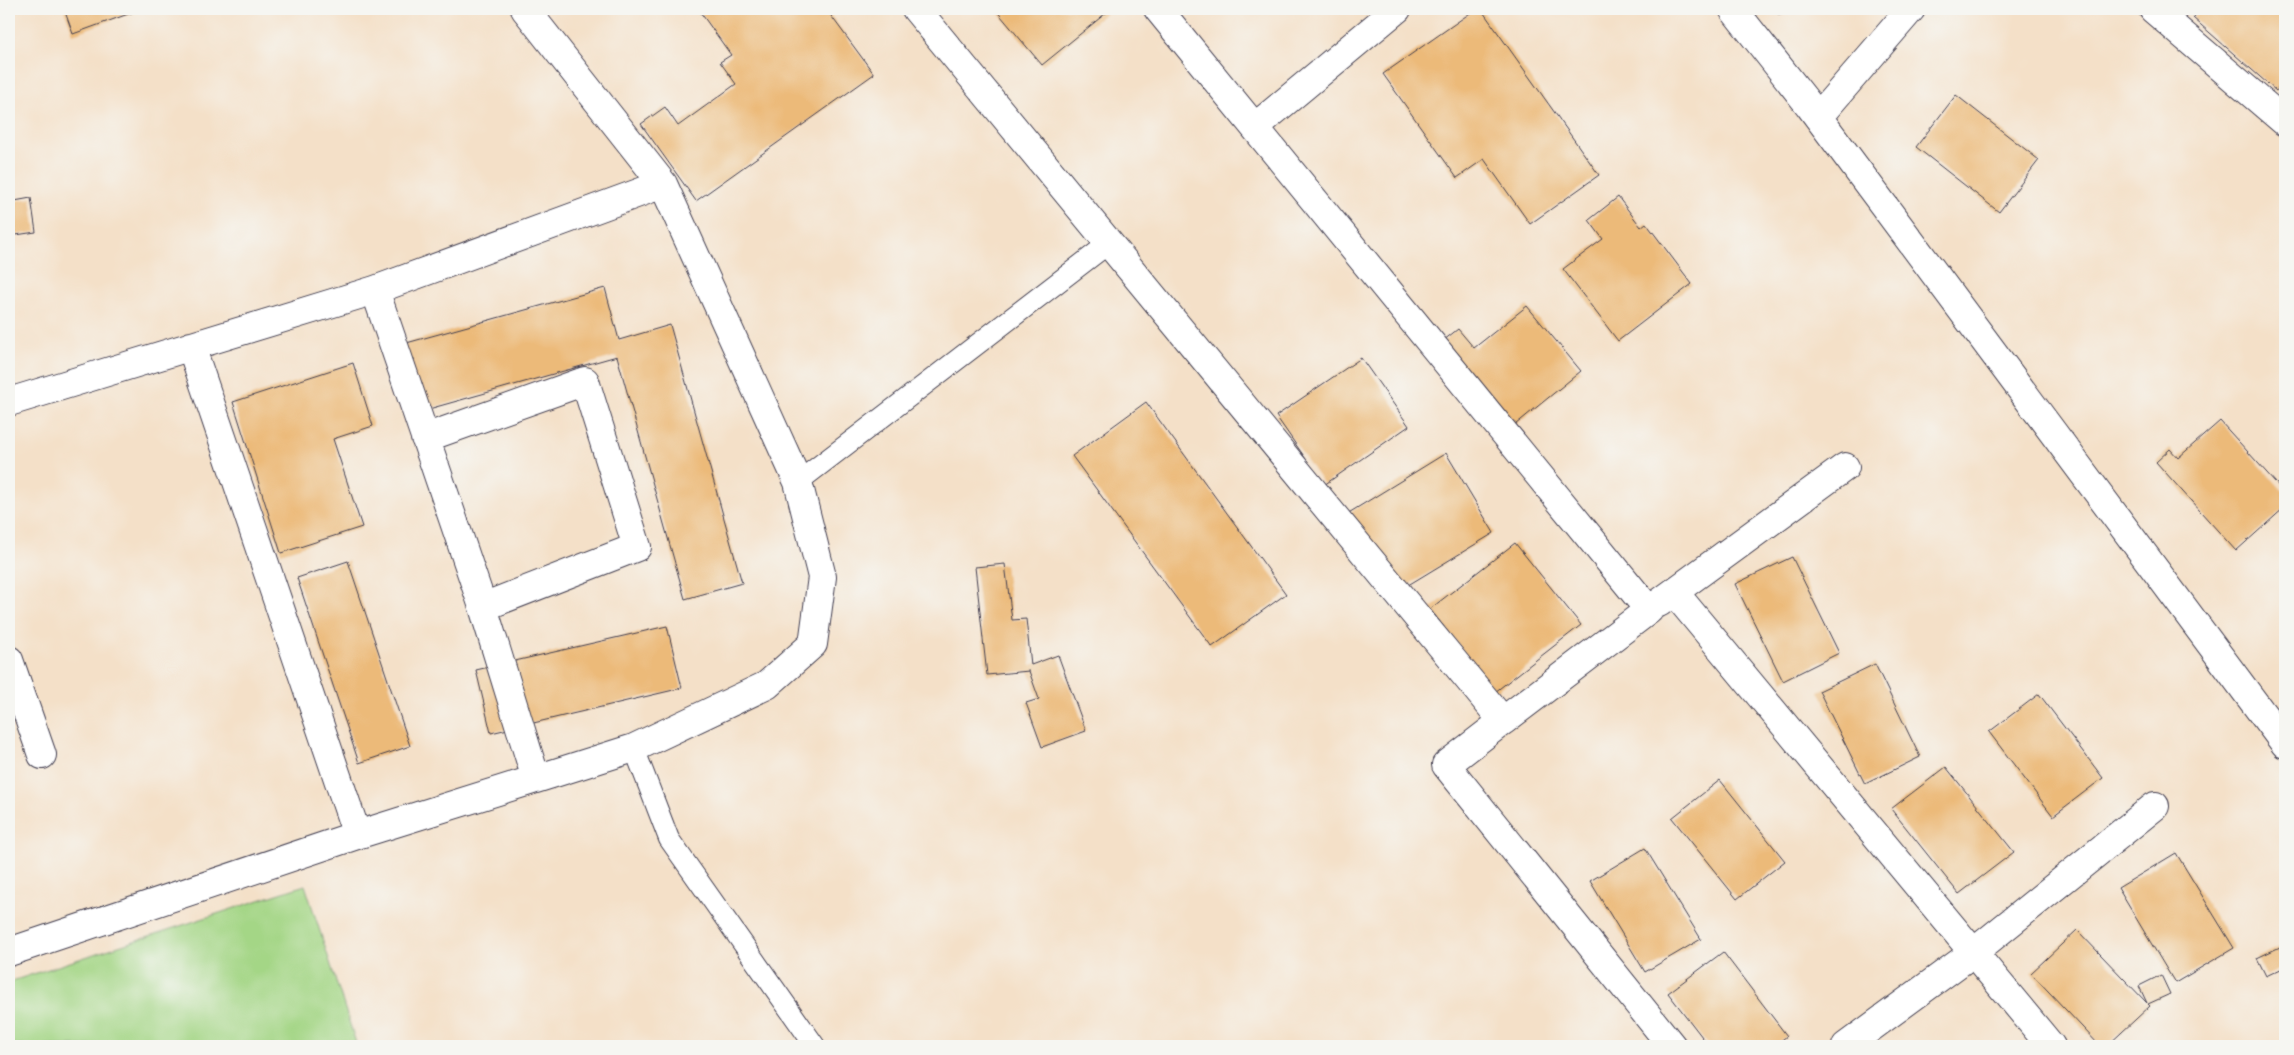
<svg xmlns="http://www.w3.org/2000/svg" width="2294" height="1055" viewBox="0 0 2294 1055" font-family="Alegreya,serif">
	<rect width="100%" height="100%" fill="#f6f6f2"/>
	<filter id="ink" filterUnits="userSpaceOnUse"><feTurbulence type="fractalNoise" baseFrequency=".02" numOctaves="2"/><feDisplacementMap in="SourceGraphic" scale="10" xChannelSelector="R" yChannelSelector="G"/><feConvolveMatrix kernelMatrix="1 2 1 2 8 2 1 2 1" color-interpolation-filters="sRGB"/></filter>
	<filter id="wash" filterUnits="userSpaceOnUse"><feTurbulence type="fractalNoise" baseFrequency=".0096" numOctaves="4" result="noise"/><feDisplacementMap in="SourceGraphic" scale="20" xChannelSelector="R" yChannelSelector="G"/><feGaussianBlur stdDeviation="1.12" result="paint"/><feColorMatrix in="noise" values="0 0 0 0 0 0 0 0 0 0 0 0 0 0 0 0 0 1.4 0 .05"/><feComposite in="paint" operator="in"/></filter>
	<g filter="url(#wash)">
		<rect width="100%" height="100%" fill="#f4e0c8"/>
		<path fill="#a4d686" stroke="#637c60" d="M305,885L357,1046H9V982Z"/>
		<g id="blocks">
			<path fill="#ecba79" d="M64,9H142L73,34Z
				M698,9H826L874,74L696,201L641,124L665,107L678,126L736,84L720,62L731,55Z
				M995,9H1111L1042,65Z
				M1476,9H1481L1599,175L1530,224L1484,159L1457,178L1383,74Z
				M1772,9H1810V10L1778,14Z
				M2201,9H2283L2285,11V80L2276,91L2193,18Z
				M1956,95L2039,160L1999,212L1916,147Z
				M1618,197L1641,227L1646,223L1692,284L1618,341L1563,269L1603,239L1589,220Z
				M31,198L36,232L9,236V202Z
				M605,288L619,340L670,325L742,583L685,599L617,356L411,414L392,347Z
				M1527,306L1581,371L1499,438L1429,352L1458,329L1474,348Z
				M1361,358L1409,426L1324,485L1276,416Z
				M353,363L373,426L333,439L362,527L281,553L233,402Z
				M1146,402L1286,594L1212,647L1072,456Z
				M2220,421L2285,493V507L2236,551L2156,462L2170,449L2178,458Z
				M1446,453L1494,533L1395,593L1347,514Z
				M1515,543L1581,625L1495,692L1430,609Z
				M1792,557L1839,653L1783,681L1735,584Z
				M348,561L410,746L359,763L297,578Z
				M1005,564L1012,620L1026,619L1031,665L1058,655L1086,731L1042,747L1026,703L1039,699L1029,671L987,675L975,567Z
				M667,626L682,688L491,733L476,670Z
				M1875,664L1920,757L1865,784L1819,691Z
				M2039,694L2103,778L2053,816L1989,732Z
				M1946,767L2014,852L1959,894L1891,809Z
				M1720,780L1785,861L1737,899L1672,818Z
				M1645,848L1701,939L1645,972L1590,881Z
				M2176,853L2234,948L2175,983L2118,888Z
				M2077,930L2147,1003L2139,986L2161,975L2170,994L2148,1004L2150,1006L2107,1046H2100L2031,973Z
				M2280,947L2285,958V967L2266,976L2257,958Z
				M1723,952L1787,1036L1774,1046H1709L1668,993Z"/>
		</g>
	</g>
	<g filter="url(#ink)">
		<use href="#blocks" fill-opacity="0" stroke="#423e50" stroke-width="1"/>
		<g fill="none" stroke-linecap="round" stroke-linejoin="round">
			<g stroke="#423e50" stroke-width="22">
				<path id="service" d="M798,482L1109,243
					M634,748L669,839L815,1046"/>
			</g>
			<g stroke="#423e50" stroke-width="30">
				<path id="minor" d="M525,9L663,184L798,482L822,577L813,644L767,685L634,748L536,779
					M916,9L1503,721L1446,765L1672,1046
					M1158,9L1649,610L1503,721
					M1733,9L1809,105L2285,744
					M2153,9L2285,122
					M1818,117L1911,9
					M1255,127L1397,9
					M375,290L483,607L637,547L585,381L425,438
					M191,346L357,835L536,779L483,607
					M9,402L375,290L663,184
					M1674,592L2051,1046
					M1659,603L1845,467
					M9,660L42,755
					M9,952L357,835
					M1846,1046L1974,952L2155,806"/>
			</g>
			<use href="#service" stroke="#fff" stroke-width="20"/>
			<use href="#minor" stroke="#fff" stroke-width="28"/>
		</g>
	</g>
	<rect width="2294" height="1055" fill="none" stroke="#f6f6f2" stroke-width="30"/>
</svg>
